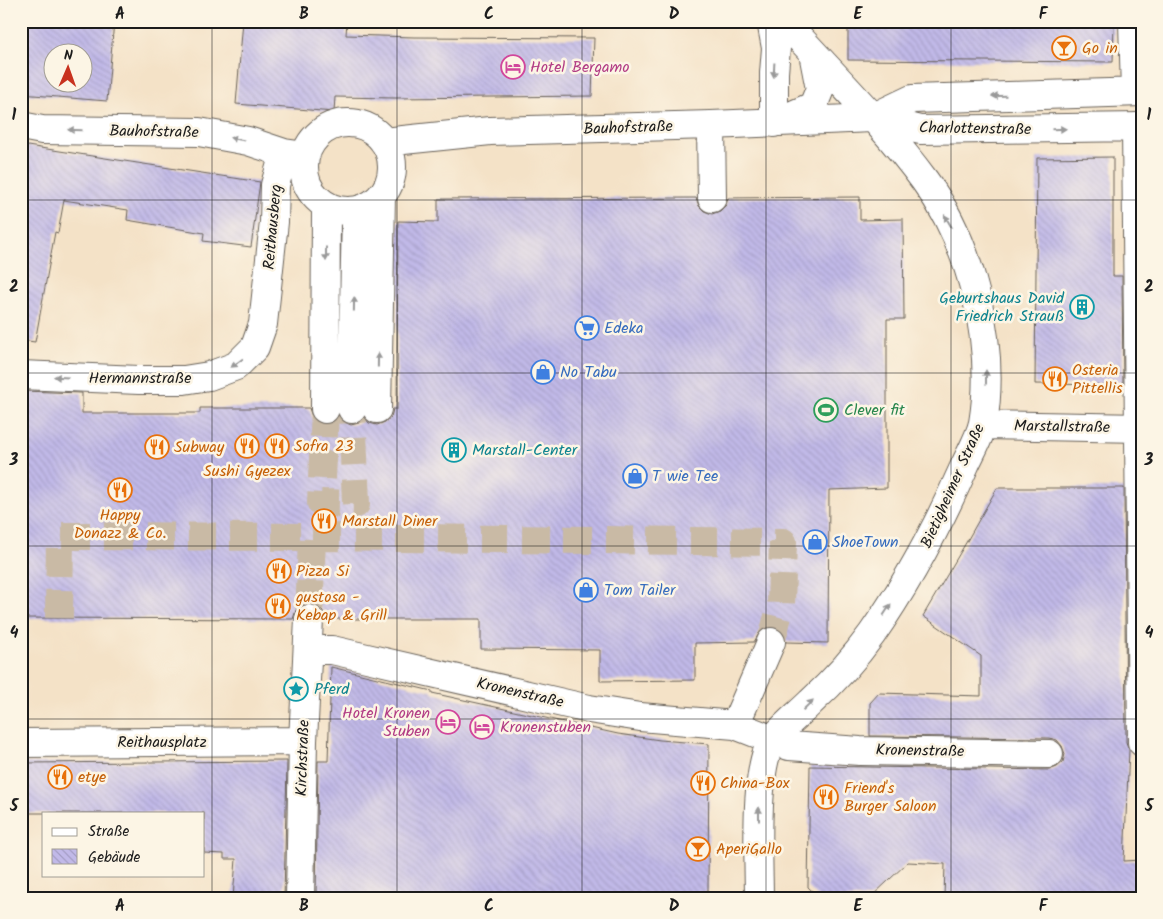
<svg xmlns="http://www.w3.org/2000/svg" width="1163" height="919" viewBox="0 0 1163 919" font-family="Kalam,sans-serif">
	<defs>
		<pattern id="building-back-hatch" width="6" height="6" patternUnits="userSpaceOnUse" patternTransform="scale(1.25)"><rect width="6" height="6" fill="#c1b9e8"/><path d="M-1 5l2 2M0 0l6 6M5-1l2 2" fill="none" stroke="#a59ec6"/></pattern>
	</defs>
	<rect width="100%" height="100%" fill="#fcf5e5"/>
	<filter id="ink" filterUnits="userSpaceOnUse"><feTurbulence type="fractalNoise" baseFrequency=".02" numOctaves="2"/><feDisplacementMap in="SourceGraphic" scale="10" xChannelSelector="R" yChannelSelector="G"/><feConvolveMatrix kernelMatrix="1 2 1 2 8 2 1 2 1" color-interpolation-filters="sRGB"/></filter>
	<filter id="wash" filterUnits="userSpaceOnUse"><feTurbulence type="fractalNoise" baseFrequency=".0096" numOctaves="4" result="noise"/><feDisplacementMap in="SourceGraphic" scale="20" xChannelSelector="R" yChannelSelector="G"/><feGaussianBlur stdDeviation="1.12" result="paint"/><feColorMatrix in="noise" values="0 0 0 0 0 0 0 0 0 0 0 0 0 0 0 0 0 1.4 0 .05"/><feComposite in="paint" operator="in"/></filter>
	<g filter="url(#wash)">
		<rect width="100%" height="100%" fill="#f4e2c7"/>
		<g id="blocks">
			<path fill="url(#building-back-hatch)" fill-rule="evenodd" d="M21,21H114L107,101L21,94ZM52,52H82V82H52Z
				M243,21H347L346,35L414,37L594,38L592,96L395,98L335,97L334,112L236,104Z
				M848,21H1114L1113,62L848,60Z
				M21,145L260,182L251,247L203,241L204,233L127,220L128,210L64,200L58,233L55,232L35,342L21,340Z
				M1113,157V276H1122L1123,385L1035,384L1037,158Z
				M860,197V220L903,219L904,319H887V488L829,490L828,643L786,642L783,632L777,628L769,627L761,630L754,642L695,643V680L600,681V650L481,649V619H324L323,611L318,606L309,603L301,605L296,610L293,619L21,618V391L82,393V413H200V408H309L312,417L318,423L324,425L332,423L338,417L344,422L351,425L359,423L365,418L369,423L377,425L385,422L391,417L393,409H397L398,221L438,222V199L696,198L699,206L704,211L712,214L720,211L726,205L728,198Z
				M997,488H1124L1126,742L1129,750L1124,861L1142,860V898H944L945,864L908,862L870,898H819L808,887L810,766L1049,770L1057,767L1063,762L1065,754L1062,746L1057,740L1049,738L870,736V703L879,693L981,696V656L923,616L967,541Z
				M331,667L432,691V693L618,734L660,740L709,744L708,890L700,898H316L318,761H328Z
				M287,761L284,898H233L236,859H224V854L204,853V813H21V763Z"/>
		</g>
	</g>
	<g filter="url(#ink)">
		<use href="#blocks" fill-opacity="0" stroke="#686158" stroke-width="1"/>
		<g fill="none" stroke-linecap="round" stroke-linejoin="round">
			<path stroke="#c9baa5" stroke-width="28" stroke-dasharray="28 14" stroke-linecap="butt" d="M325,409L321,503L356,504L352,409
				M312,537L783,542L781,605L771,642
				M59,618L60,536L312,537L309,619"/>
			<g stroke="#686158" stroke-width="30">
				<path id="minor" d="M771,21L776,48L774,73V123L813,106L820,89L813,53
					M1133,21L1135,92
					M872,118L912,99L1142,92
					M304 167a44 44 0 1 1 88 0a44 44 0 1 1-88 0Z
					M711,125L712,198
					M21,126L42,130L199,132L248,141L284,153
					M1136,127L1142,742
					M384,142L490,131L711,125L872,118L920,130L1142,127
					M21,375L139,380H184L209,376L236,366L255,347L263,324L274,222L275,185L284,153L305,156
					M325,409L326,206
					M352,409L356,211
					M377,409L381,197
					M983,425L1142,428
					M308,650H332L589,709L640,717L735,725L789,746L860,751L1049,754
					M735,725L771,642
					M21,743L303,741
					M300,898L303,741L309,619
					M759,898C759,861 753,764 774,738C785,725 799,714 811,702C833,682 854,659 872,634C909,581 939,524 965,465C971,452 980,437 983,423C996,346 972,245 925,181C884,125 831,73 784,21"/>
			</g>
			<use href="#minor" stroke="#fff" stroke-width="28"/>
		</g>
		<defs><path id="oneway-solid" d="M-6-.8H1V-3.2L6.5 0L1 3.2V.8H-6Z" transform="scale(1.25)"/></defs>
		<g fill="#999">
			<use href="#oneway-solid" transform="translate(774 70) rotate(93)"/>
			<use href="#oneway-solid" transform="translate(999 96) rotate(178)"/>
			<use href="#oneway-solid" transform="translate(1059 129) rotate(-2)"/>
			<use href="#oneway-solid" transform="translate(75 130) rotate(-179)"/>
			<use href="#oneway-solid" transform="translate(237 139) rotate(-169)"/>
			<use href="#oneway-solid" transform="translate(948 221) rotate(-120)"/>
			<use href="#oneway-solid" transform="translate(326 254) rotate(90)"/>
			<use href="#oneway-solid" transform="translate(354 304) rotate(-89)"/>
			<use href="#oneway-solid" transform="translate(378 360) rotate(-89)"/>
			<use href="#oneway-solid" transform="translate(237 363) rotate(144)"/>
			<use href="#oneway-solid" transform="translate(61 377) rotate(-177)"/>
			<use href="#oneway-solid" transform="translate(986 377) rotate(-90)"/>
			<use href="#oneway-solid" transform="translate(887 610) rotate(-57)"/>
			<use href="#oneway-solid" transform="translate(808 705) rotate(-44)"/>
			<use href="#oneway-solid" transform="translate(759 814) rotate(-90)"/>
		</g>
	</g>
	<path fill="none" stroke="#1c1c1c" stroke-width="1" stroke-opacity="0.55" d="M212,21V898M397,21V898M582,21V898M766,21V898M951,21V898M21,200H1142M21,373H1142M21,546H1142M21,719H1142"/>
	<defs>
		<g id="bar-ring" transform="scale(1.25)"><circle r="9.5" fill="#fcf5e5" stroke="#e8710a" stroke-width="1.5"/><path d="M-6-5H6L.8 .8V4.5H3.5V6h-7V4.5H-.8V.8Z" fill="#e8710a"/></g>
		<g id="hotel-ring" transform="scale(1.25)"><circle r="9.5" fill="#fcf5e5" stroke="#d1479c" stroke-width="1.5"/><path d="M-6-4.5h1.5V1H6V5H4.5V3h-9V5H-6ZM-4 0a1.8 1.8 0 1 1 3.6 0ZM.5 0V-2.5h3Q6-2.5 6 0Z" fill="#d1479c"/></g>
		<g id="building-ring" transform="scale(1.25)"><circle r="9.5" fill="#fcf5e5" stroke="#0f9aa8" stroke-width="1.5"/><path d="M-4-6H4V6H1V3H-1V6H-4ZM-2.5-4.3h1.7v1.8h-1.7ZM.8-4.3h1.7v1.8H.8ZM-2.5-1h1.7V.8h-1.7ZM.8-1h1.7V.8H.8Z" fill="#0f9aa8"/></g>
		<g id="supermarket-ring" transform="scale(1.25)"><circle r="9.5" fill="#fcf5e5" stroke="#3f7fe0" stroke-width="1.5"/><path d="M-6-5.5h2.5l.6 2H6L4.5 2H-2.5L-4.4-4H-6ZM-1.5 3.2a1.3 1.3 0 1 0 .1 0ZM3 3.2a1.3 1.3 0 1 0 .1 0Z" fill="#3f7fe0"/></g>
		<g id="shop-ring" transform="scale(1.25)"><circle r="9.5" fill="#fcf5e5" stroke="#3f7fe0" stroke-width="1.5"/><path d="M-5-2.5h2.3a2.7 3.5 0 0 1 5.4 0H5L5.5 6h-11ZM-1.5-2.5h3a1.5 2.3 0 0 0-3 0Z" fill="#3f7fe0"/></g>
		<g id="restaurant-ring" transform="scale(1.25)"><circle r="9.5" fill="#fcf5e5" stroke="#e8710a" stroke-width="1.5"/><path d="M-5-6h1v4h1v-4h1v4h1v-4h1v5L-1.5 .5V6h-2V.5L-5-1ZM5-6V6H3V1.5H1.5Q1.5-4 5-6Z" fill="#e8710a"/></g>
		<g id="stadium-ring" transform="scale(1.25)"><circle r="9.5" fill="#fcf5e5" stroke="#2e9e5b" stroke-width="1.5"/><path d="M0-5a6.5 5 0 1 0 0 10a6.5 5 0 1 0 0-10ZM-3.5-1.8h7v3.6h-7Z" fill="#2e9e5b"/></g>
		<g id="sight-ring" transform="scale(1.25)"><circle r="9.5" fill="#fcf5e5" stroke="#0f9aa8" stroke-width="1.5"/><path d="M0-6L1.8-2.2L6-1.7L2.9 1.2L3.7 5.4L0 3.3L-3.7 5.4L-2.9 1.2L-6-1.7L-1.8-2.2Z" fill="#0f9aa8"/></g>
	</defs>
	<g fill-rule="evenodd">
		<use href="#bar-ring" x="1064" y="48"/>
		<use href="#hotel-ring" x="513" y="67"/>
		<use href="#building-ring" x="1082" y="307"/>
		<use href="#supermarket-ring" x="587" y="328"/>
		<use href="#shop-ring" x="543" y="372"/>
		<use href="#restaurant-ring" x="1055" y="379"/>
		<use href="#stadium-ring" x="826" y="410"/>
		<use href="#restaurant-ring" x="247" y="446"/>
		<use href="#restaurant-ring" x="277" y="446"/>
		<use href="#restaurant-ring" x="157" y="447"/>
		<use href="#building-ring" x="454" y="450"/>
		<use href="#shop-ring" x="635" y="476"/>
		<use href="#restaurant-ring" x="120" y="490"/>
		<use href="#restaurant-ring" x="324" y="521"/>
		<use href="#shop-ring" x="815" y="542"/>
		<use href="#restaurant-ring" x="279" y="571"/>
		<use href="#shop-ring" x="586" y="590"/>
		<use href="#restaurant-ring" x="278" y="606"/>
		<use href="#sight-ring" x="296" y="689"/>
		<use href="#hotel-ring" x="448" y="722"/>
		<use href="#hotel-ring" x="482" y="727"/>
		<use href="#restaurant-ring" x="60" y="777"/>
		<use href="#restaurant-ring" x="703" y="783"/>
		<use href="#restaurant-ring" x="826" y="797"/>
		<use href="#bar-ring" x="698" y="849"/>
	</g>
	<g text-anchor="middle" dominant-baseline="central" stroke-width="5" stroke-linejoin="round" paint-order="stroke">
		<g font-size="16" fill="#c56008" stroke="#fcf5e5" text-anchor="start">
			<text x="1082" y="48">Go in</text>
			<text x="1072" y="370">Osteria<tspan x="1072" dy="18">Pittellis</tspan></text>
			<text x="294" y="446">Sofra 23</text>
			<text x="174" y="447">Subway</text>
			<text x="247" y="471" text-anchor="middle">Sushi Gyezex</text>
			<text x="120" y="515" text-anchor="middle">Happy<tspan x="120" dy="18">Donazz &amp; Co.</tspan></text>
			<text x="342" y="521">Marstall Diner</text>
			<text x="296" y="571">Pizza Si</text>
			<text x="296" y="597">gustosa -<tspan x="296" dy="18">Kebap &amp; Grill</tspan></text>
			<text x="78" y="777">etye</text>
			<text x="720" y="783">China-Box</text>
			<text x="844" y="788">Friend's<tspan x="844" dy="18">Burger Saloon</tspan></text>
			<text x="716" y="849">AperiGallo</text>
		</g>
		<g font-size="16" fill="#b23c85" stroke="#fcf5e5" text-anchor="start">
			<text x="530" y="67">Hotel Bergamo</text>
			<text x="430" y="713" text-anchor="end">Hotel Kronen<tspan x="430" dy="18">Stuben</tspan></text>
			<text x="500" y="727">Kronenstuben</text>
		</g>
		<g font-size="16" fill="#1c1c1c" stroke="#fcf5e5">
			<text transform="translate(628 128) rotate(-2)">Bauhofstraße</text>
			<text transform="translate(975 129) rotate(1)">Charlottenstraße</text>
			<text transform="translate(154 132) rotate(1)">Bauhofstraße</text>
			<text transform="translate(273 227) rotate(-85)">Reithausberg</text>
			<text x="140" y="378">Hermannstraße</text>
			<text transform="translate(1062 427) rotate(1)">Marstallstraße</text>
			<text transform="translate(953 486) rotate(-66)">Bietigheimer Straße</text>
			<text transform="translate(520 693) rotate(13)">Kronenstraße</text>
			<text x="162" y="742">Reithausplatz</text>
			<text transform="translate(920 751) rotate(1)">Kronenstraße</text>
			<text transform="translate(303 758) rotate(-88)">Kirchstraße</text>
		</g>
		<g font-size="16" fill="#0d838f" stroke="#fcf5e5" text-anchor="start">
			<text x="1064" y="298" text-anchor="end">Geburtshaus David<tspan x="1064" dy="18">Friedrich Strauß</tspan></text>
			<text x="472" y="450">Marstall-Center</text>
			<text x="314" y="689">Pferd</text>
		</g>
		<g font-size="16" fill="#366cbe" stroke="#fcf5e5" text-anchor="start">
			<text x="604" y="328">Edeka</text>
			<text x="560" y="372">No Tabu</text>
			<text x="652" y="476">T wie Tee</text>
			<text x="832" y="542">ShoeTown</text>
			<text x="604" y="590">Tom Tailer</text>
		</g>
		<g font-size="16" fill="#27864d" stroke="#fcf5e5" text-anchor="start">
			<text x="844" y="410">Clever fit</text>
		</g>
	</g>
	<rect width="1163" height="919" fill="none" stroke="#fcf5e5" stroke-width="55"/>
	<rect x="42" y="812" width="162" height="65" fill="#fcf5e5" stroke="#a29e95"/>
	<rect x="52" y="828" width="25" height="8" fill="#ffffff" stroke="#a29e95"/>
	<text x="88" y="836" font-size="15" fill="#1c1c1c">Straße</text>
	<rect x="52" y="849" width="25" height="15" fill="url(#building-back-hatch)" stroke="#a29e95"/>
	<text x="88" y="862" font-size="15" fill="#1c1c1c">Gebäude</text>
	<g transform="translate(68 68) rotate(2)"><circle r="24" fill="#fcf5e5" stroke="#a29e95"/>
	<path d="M0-4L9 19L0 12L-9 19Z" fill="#c8321e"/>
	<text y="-8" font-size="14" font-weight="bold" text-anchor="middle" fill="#1c1c1c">N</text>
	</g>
	<rect x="28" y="28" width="1108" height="864" fill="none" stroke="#1c1c1c" stroke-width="2"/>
	<g font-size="16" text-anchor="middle" font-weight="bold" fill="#1c1c1c">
		<text x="120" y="19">A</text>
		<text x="304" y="19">B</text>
		<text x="489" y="19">C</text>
		<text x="674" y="19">D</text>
		<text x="858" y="19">E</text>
		<text x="1043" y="19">F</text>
		<text x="14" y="120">1</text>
		<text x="1149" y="120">1</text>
		<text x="14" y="292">2</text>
		<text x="1149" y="292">2</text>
		<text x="14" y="465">3</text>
		<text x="1149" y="465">3</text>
		<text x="14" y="638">4</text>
		<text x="1149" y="638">4</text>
		<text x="14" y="811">5</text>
		<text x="1149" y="811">5</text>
		<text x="120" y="911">A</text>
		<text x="304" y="911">B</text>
		<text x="489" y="911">C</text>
		<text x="674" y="911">D</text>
		<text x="858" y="911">E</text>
		<text x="1043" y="911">F</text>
	</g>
</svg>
